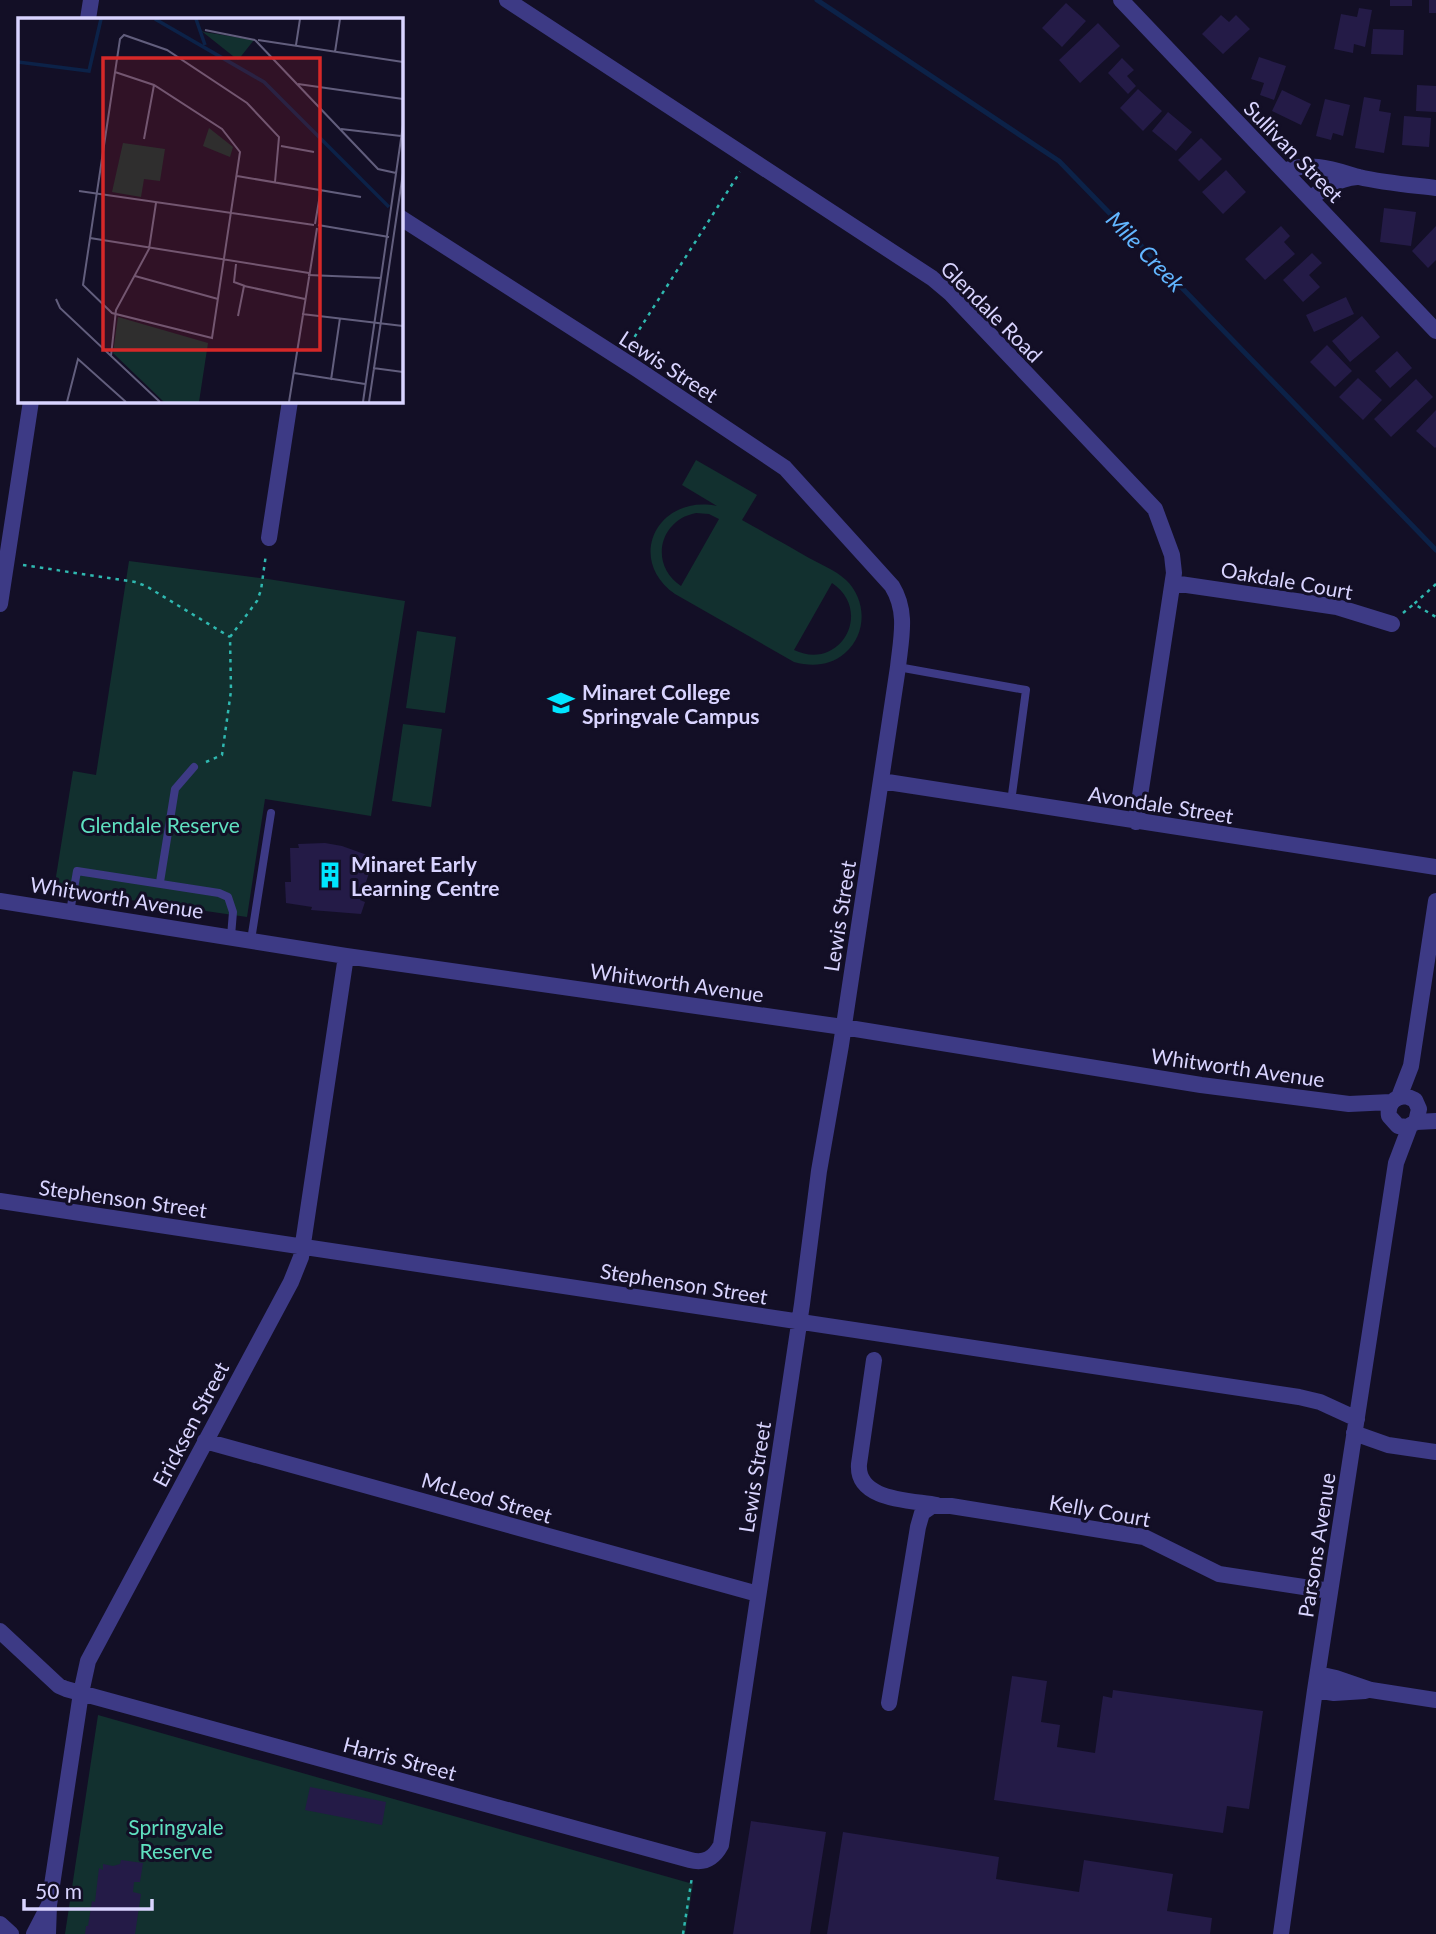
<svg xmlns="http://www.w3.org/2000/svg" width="1436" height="1934" viewBox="0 0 1436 1934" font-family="Lato,sans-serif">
	<rect width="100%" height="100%" fill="#130f26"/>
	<path fill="#12302f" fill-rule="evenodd" d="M696,460L757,495L742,520C765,533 787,545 809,558C822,565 835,570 846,580C867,600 867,634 845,653C830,666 812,667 794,662L675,594C625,559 658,494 717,506L682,485ZM696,513L709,514L719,519L681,586C649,565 659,520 696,513ZM832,583C874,611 840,672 794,650Z
		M129,561L268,579L405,601L371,816L265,799L247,917L54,889L73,771L96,775Z
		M417,631L456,637L445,713L406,708Z
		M403,724L442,729L431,807L392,801Z
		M98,1715L693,1884L685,1934H65Z"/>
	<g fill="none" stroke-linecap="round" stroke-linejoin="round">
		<path stroke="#0c2248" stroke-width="5" d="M817,0L1059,161L1436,550"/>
	</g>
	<path fill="#241b47" d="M1390,0H1412V6H1390Z
		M1429,0H1436V13H1429Z
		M1066,3L1086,21L1062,47L1042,28Z
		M1359,8L1372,10L1365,47L1354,44L1353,53L1334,49L1341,14L1357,17Z
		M1221,15L1229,22L1236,15L1250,29L1223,54L1202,34Z
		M1098,23L1120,46L1080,83L1059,60Z
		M1373,29L1404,30L1403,55L1371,54Z
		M1259,57L1286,66L1274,100L1260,95L1264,83L1251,79Z
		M1122,58L1134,70L1127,76L1136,86L1128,94L1108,73Z
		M1417,85L1436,86V112L1416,111Z
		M1138,89L1162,111L1143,131L1120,108Z
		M1282,90L1311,104L1301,125L1272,111Z
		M1364,97L1381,100L1379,111L1391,113L1384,153L1355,148Z
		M1325,99L1350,105L1343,136L1333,133L1331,140L1316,136Z
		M1168,112L1192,132L1176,151L1152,131Z
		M1404,116L1431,118L1429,147L1402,145Z
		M1201,138L1222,159L1199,181L1178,160Z
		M1226,170L1246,192L1223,214L1202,192Z
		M1384,208L1416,212L1411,246L1380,242Z
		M1281,226L1290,236L1284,242L1295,254L1265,280L1245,259Z
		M1436,226V260L1428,268L1412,251Z
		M1312,253L1322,263L1309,275L1320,287L1303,302L1283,280Z
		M1346,297L1354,314L1314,332L1306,315Z
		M1362,316L1380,337L1350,362L1332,341Z
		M1327,345L1352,371L1335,387L1310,362Z
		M1397,351L1412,368L1390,388L1375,371Z
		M1358,378L1382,400L1363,420L1339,397Z
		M1416,379L1433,397L1391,437L1374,419Z
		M1436,410V447L1435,448L1416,431Z
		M325,843L342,846L367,855L363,865L371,867L360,900L365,902L361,914L311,910L312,907L286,903L285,882H291L290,848H299L298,844Z
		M1012,1676L1047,1681L1041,1722L1060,1725L1057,1747L1095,1753L1103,1696L1112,1698L1113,1690L1263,1711L1249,1809L1227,1806L1223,1833L994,1800Z
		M310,1787L386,1802L382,1825L305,1810Z
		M751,1821L826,1832L810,1934H733Z
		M843,1832L999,1857L996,1879L1079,1892L1084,1860L1173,1874L1167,1911L1212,1918L1210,1934H827Z
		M121,1860L143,1863L140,1882H134L133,1892L141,1894L135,1934H85L86,1926H88L92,1901L95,1902L99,1868L103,1870V1864L113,1866L120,1864Z"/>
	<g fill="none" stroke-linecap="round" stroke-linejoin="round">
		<path stroke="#2fb8b0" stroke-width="2.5" stroke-dasharray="3.5 5" stroke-linecap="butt" d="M630,344L740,172
			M23,565L135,582L146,586L230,637
			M1436,584L1414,604L1436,617
			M1403,613L1414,604
			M206,762L222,755L231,691L230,637L257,601L261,590L266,554
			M683,1934L692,1877"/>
		<path stroke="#3d3a85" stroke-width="8" d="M898,667L1026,690L1011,802
			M160,882L175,789L194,767
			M70,912L77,871L219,893L228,897L233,912L231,936
			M251,940L271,813"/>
		<path stroke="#3d3a85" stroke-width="16" d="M507,0L932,278L951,294L1155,509L1172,555L1174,573L1136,822
			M1121,0L1436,331
			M88,19L91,0
			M1284,171C1311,161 1334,170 1359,177C1384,183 1411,185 1436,188
			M1311,198C1326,187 1337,179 1357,177
			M269,538L290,401
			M1173,583L1337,607L1392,624
			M0,604L31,401
			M881,781L1436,867
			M0,901L346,956L843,1027L1201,1085L1349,1104L1391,1102
			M1399,1097L1411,1066L1436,901
			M1416,1122L1419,1109L1415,1100L1406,1096C1394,1097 1387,1104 1389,1116L1398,1126L1407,1127L1416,1122L1436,1121
			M0,1201L1299,1397L1320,1402L1357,1419
			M874,1360L859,1464C856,1501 911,1500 937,1505
			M1354,1433L1388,1445L1436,1452
			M205,1441L758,1594
			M0,1631L59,1686L66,1689L690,1860C705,1864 714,1858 721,1845L802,1304L819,1171L841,1045L898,667C901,638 908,612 892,586L785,468L637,369L401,218
			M1318,1674L1336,1678L1371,1690L1436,1700
			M1315,1690L1334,1693L1365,1691
			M889,1703L918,1527L922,1513L932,1506H951L1144,1537L1219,1574L1330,1591
			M0,1924L11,1934
			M34,1934L48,1907
			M48,1934L49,1905L81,1693L88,1661L291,1282L301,1257L346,956
			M1281,1934L1315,1690L1396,1163L1410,1126"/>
	</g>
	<defs>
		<g id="school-bare" transform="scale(2.1)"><path d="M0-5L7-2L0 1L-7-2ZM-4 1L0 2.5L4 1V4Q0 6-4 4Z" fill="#00e5ff" stroke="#130f26" stroke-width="2.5" paint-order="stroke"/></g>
		<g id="building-bare" transform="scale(2.1)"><path d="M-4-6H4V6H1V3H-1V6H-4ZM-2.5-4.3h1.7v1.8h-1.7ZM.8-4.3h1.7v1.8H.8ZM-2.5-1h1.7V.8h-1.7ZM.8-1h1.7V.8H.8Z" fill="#00e5ff" stroke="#130f26" stroke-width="2.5" paint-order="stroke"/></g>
	</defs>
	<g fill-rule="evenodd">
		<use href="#school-bare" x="561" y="703"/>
		<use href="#building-bare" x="330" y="875"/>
	</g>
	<g text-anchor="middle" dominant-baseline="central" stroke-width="6" stroke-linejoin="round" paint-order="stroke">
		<g font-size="21" fill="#d9d4ff" stroke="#130f26">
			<text transform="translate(1294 151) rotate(46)">Sullivan Street</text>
			<text transform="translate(992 311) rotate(45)">Glendale Road</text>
			<text transform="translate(669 366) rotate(33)">Lewis Street</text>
			<text transform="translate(1287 580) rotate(10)">Oakdale Court</text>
			<text transform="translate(1161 804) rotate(9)">Avondale Street</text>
			<text transform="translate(117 897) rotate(9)">Whitworth Avenue</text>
			<text transform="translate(839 916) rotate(-81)">Lewis Street</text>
			<text transform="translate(677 982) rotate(8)">Whitworth Avenue</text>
			<text transform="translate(1238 1067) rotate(8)">Whitworth Avenue</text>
			<text transform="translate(123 1198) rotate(8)">Stephenson Street</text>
			<text transform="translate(684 1283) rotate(9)">Stephenson Street</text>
			<text transform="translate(190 1424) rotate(-62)">Ericksen Street</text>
			<text transform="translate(754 1477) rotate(-81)">Lewis Street</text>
			<text transform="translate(487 1497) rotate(16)">McLeod Street</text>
			<text transform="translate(1100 1510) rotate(10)">Kelly Court</text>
			<text transform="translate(1316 1545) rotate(-81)">Parsons Avenue</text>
			<text transform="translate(400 1758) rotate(15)">Harris Street</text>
		</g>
		<g font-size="21" font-weight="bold" fill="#d9d4ff" stroke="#130f26" text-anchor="start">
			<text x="582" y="691">Minaret College<tspan x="582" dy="24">Springvale Campus</tspan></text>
			<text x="351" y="863">Minaret Early<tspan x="351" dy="24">Learning Centre</tspan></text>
		</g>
		<g font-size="21" fill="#5fe0c0" stroke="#130f26">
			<text x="160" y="824">Glendale Reserve</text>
			<text x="176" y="1826">Springvale<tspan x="176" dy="24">Reserve</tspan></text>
		</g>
		<g font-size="23" font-style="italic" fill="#62b6ff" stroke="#130f26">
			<text transform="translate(1146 251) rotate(46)">Mile Creek</text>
		</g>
	</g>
	<g transform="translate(18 18)">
		<rect width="385" height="385" fill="#130f26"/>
		<path d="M181,11L186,14L236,22L220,42ZM191,110L215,129L212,139L185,128ZM105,125L147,131L142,163L126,161L123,179L94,174ZM100,299L190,325L181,384H146L95,335Z" fill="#12302f"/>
		<path fill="none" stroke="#0c2248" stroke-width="3.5" d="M137,1L246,64L371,189M178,1L187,27M0,44L71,53L83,1"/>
		<path fill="none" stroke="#625e7d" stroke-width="2" d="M187,12L237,22M237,22L360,151L378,155M240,22L385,44M278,27L282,1M317,34L322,1M97,54L136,67L204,111L222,134L194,320L94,295L65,267L102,21L106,17L149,32L229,85L261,119L257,164M280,66L385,81M323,111L383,118M126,121L136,67M263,128L296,134M219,158L343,179M61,173L296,207M297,206L303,171M300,207L371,219M72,220L291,255M218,246L216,264L227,268M290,257L363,260M117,258L200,281M38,281L42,290L142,384M284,296L385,308M220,298L226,268L287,281M93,338L98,292L131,231L138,185M355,350L385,354M276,355L347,366M313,362L322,300M49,384L60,341L108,384M271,384L299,210M345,384L385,107M351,384L385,155"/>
		<path fill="#d62828" fill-opacity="0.15" stroke="#d62828" stroke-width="3.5" d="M85,40H302V332H85Z"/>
		<rect width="385" height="385" fill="none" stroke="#d9d4ff" stroke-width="3.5"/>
	</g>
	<path d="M24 1899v10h128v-10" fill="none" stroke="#d9d4ff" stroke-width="3.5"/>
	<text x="35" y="1899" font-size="21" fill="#d9d4ff" stroke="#130f26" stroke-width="5" paint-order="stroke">50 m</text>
</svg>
